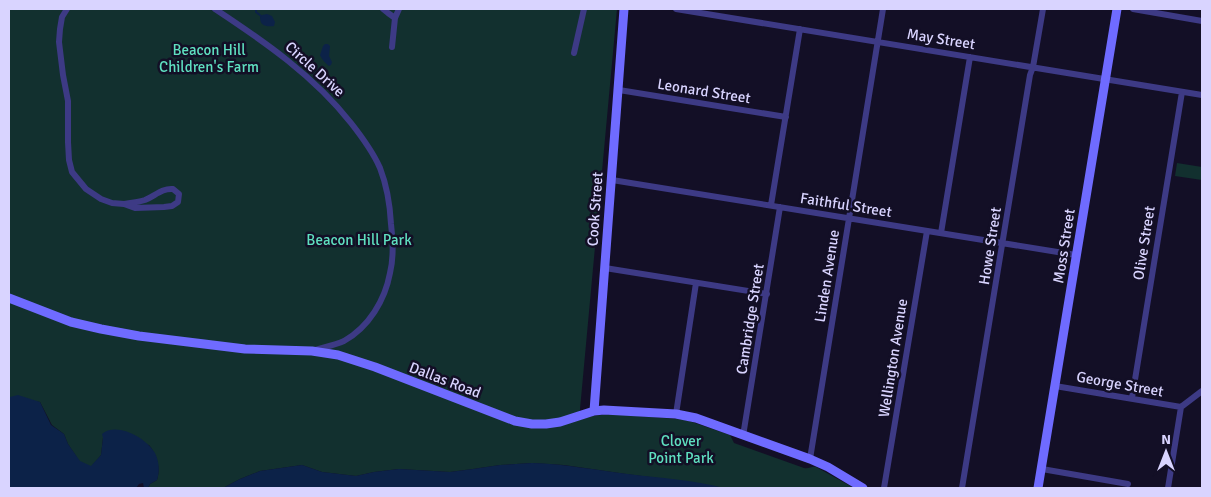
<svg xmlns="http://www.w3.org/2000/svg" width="1211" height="497" viewBox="0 0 1211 497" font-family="Signika,sans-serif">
	<rect width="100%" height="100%" fill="#130f26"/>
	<path fill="#12302f" d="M9,9H617L579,420L593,416L610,414L677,419L689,421L730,435L734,443L804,468C809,469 812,466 816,467L854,488H724L690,482L626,474L564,465L532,463L500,465L473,469L450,472L399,469L374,472L356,476L322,472L302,465L260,471L240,479L223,488H148L150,484L157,480C161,467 157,455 149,445L103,438L101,455L91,467L80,462L68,444L64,434L52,425L40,402L10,397L9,399Z
		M1177,163L1202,167V180L1175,176Z"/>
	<path fill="#0c2248" d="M267,14L272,16L275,22L274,26C266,27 260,26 260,17L262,15Z
		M325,44H328L330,46L329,56L332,62L331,65L329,66C326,64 321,58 320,55L323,46Z
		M18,395L40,402L51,425L64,434L68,444L80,461L91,466L101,455L103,438L102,434C116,421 147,438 155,453C159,461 160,471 157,480L150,484L148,488H144L143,483L139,484L136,488H9V399L10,397Z
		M532,463C564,464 596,470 628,474C660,478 693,480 724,488H223L240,479L260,471L302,465L322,472L356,476L374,472L399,469L450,472L473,469L500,465Z"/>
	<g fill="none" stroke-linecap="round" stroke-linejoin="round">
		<path stroke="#0c2248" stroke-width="2" d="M256,9V12L261,16"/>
		<path stroke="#3d3a85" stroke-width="6" d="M67,9L62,17L60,29L59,42L63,75L68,101V142L69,160L72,172L86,189L101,199L112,203L124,204L135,208L164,207L172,206L178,202L179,194L173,189C162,188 155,196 145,200C139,202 130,203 124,204
			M215,9C265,42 314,76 351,123C362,137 373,152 380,168C387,186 390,205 391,224C393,240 394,257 390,273C385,300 369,327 344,341C335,345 325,347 315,350
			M383,9L388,13L395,18
			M676,9L1202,95
			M1133,9L1202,21
			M392,47L395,18L399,9
			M574,53L584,9
			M619,90L786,117
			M612,180L1076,255
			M771,205L800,29
			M941,233L970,57
			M605,268L767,294
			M1055,386L1181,407
			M1132,398L1182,92
			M676,414L696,283
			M743,436L780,207
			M810,459L883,9
			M1042,469L1128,484
			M884,488L927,231
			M962,488L1030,75L1033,67L1043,9
			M1168,488L1181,407L1202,391"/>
		<path stroke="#6f6bff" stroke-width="9" d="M9,298L71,322L101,329L139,336L245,349L312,351L338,355L375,367L515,421L532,424H546L560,422L594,411L604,410L676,414L696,418L810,459L828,467L863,488
			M594,411L624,9
			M1038,488L1117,9"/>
	</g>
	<g text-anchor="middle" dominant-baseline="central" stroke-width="5" stroke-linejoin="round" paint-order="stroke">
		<g font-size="15" fill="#d9d4ff" stroke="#130f26">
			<text transform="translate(941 39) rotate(9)">May Street</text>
			<text transform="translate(315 69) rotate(42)">Circle Drive</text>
			<text transform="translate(704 91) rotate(9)">Leonard Street</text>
			<text transform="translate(846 205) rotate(9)">Faithful Street</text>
			<text transform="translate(595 209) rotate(-86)">Cook Street</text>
			<text transform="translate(1144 243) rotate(-81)">Olive Street</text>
			<text transform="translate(990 246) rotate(-81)">Howe Street</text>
			<text transform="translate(1064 246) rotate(-81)">Moss Street</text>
			<text transform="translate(827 276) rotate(-81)">Linden Avenue</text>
			<text transform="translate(750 319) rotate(-81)">Cambridge Street</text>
			<text transform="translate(893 358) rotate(-81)">Wellington Avenue</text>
			<text transform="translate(445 380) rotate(21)">Dallas Road</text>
			<text transform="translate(1120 384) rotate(10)">George Street</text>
		</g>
		<g font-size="15" fill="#5fe0c0" stroke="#130f26">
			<text x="209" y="50">Beacon Hill<tspan x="209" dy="17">Children's Farm</tspan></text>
			<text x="359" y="240">Beacon Hill Park</text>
			<text x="681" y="441">Clover<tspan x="681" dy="17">Point Park</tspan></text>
		</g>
	</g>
	<rect width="1211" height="497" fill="none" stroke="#d9d4ff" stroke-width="20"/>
	<g transform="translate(1166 452)" stroke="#130f26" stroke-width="4" paint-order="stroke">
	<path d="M0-4L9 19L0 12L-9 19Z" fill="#d9d4ff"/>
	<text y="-8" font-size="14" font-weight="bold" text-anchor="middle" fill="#d9d4ff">N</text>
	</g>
</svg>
